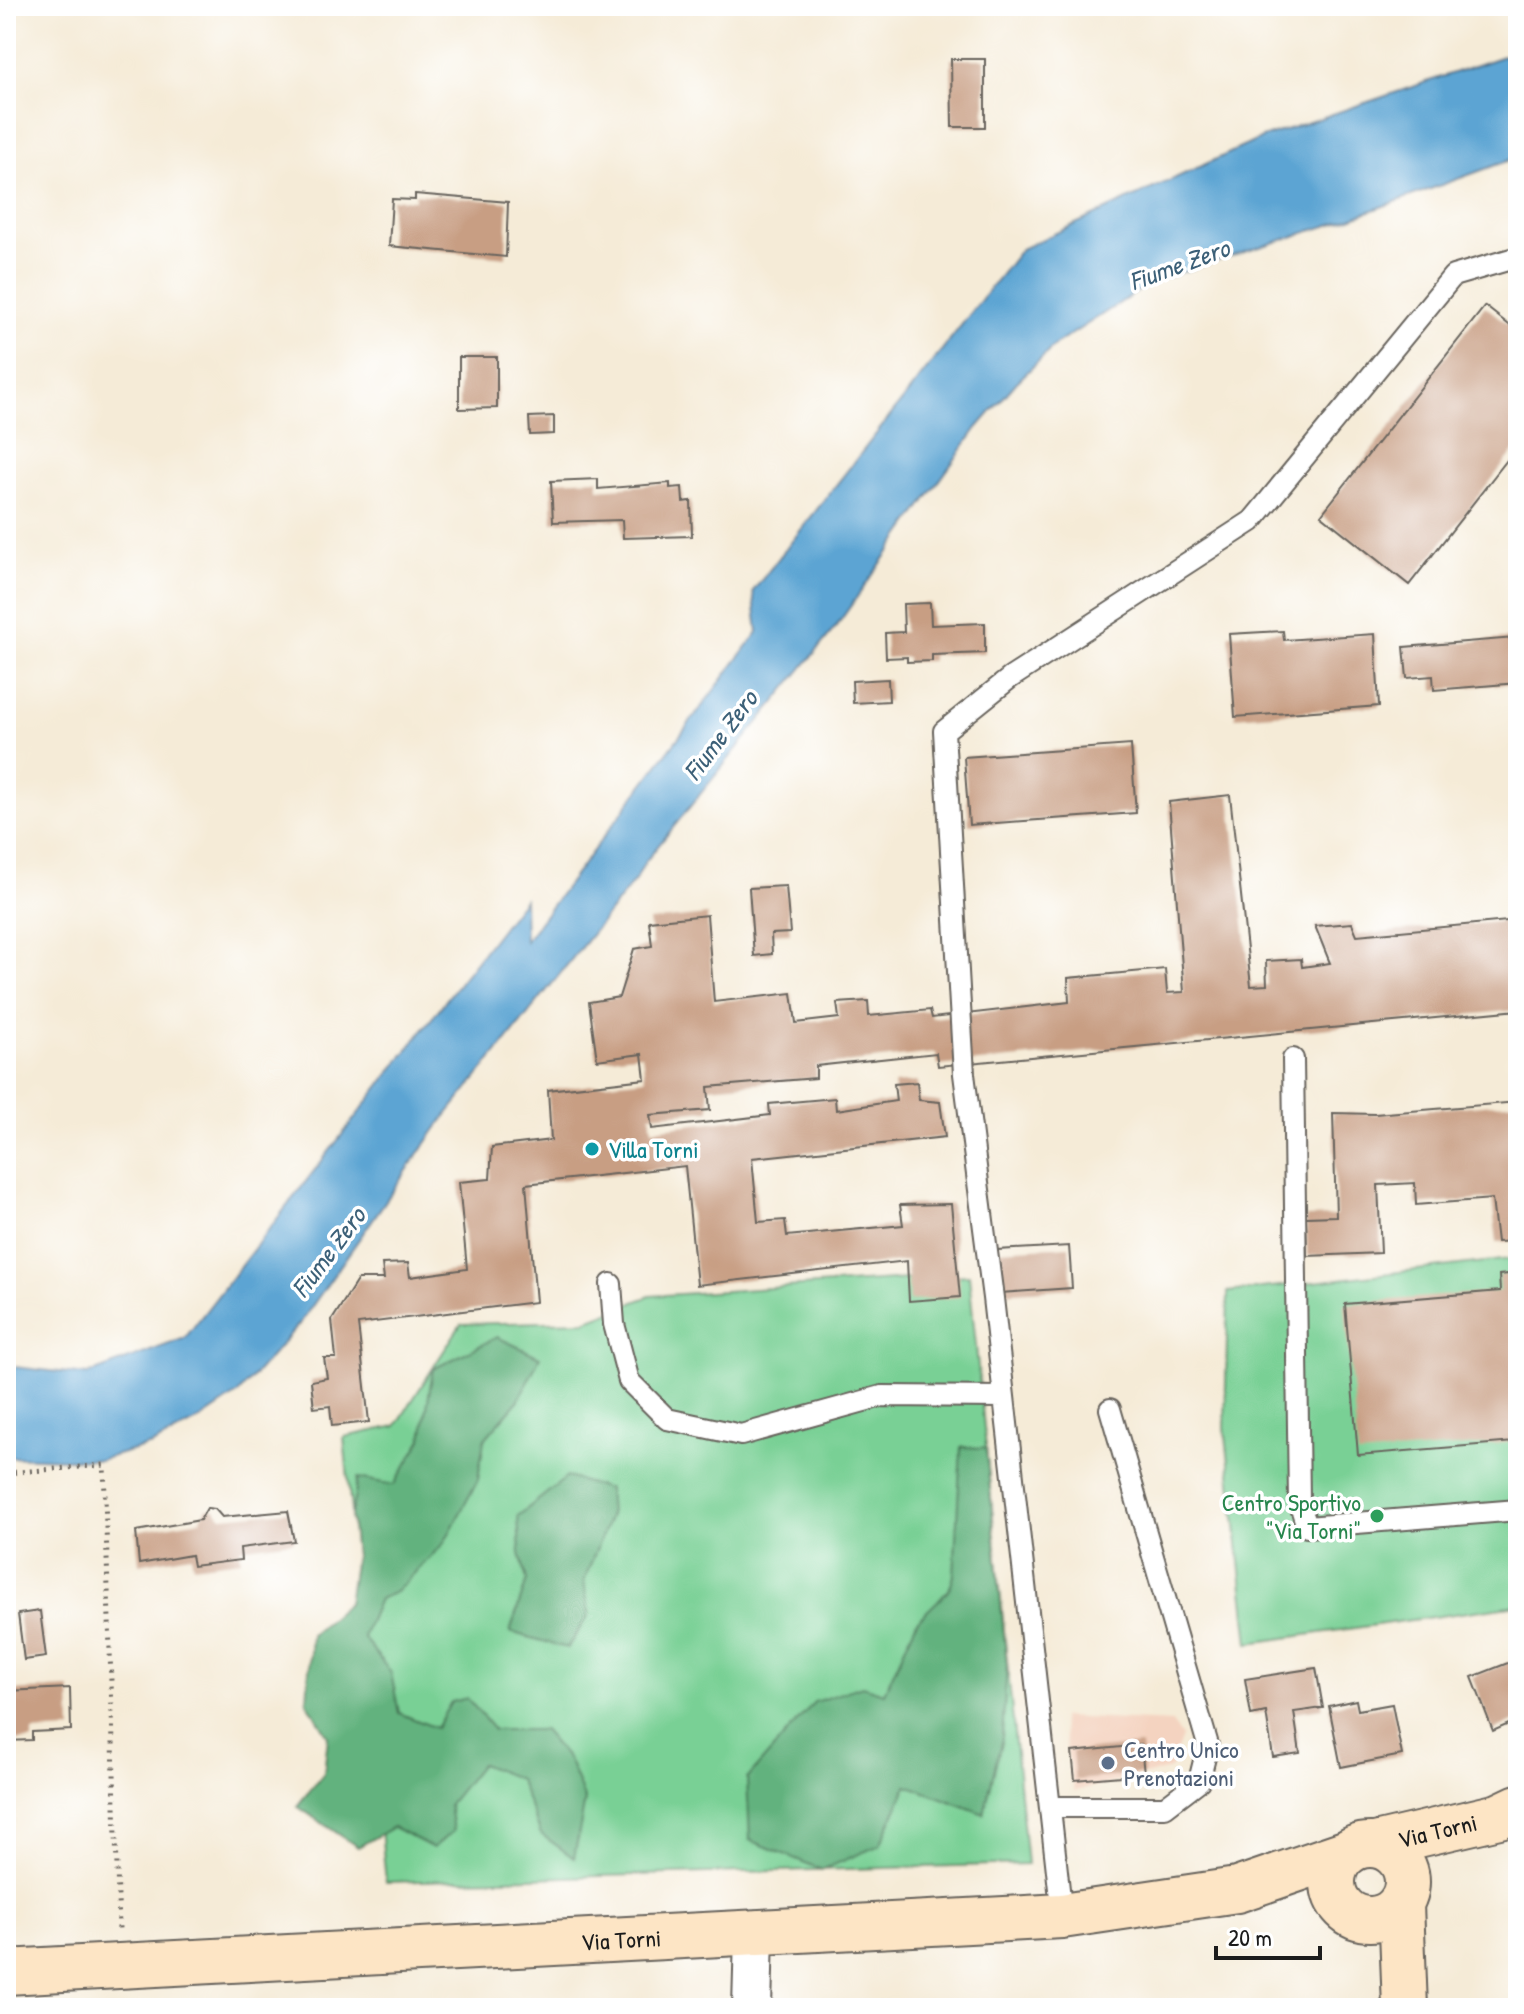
<svg xmlns="http://www.w3.org/2000/svg" width="1524" height="2014" viewBox="0 0 1524 2014" font-family="'Patrick Hand',sans-serif">
	<rect width="100%" height="100%" fill="#fff"/>
	<filter id="ink" filterUnits="userSpaceOnUse"><feTurbulence type="fractalNoise" baseFrequency=".0125" numOctaves="2"/><feDisplacementMap in="SourceGraphic" scale="16" xChannelSelector="R" yChannelSelector="G"/><feConvolveMatrix kernelMatrix="1 2 1 2 8 2 1 2 1" color-interpolation-filters="sRGB"/></filter>
	<filter id="wash" filterUnits="userSpaceOnUse"><feTurbulence type="fractalNoise" baseFrequency=".006" numOctaves="4" result="noise"/><feDisplacementMap in="SourceGraphic" scale="32" xChannelSelector="R" yChannelSelector="G"/><feGaussianBlur stdDeviation="1.8" result="paint"/><feColorMatrix in="noise" values="0 0 0 0 0 0 0 0 0 0 0 0 0 0 0 0 0 1.4 0 .05"/><feComposite in="paint" operator="in"/></filter>
	<g filter="url(#wash)">
		<rect width="100%" height="100%" fill="#f5ebd7"/>
		<path fill="#f4d3c0" d="M1061,1717L1172,1722L1182,1737L1170,1769L1074,1791Z"/>
		<path fill="#79d095" stroke="#4a7658" stroke-width="2" d="M1518,1258V1605L1249,1643L1225,1427L1228,1292Z
			M969,1275L1027,1864L386,1882L344,1437L396,1426L461,1324L585,1321L650,1296Z"/>
		<path fill="#62b27e" stroke="#3f674d" stroke-width="2" d="M497,1337L540,1357L518,1401L484,1440L478,1480L444,1543L396,1592L379,1599L363,1637L391,1673L399,1713L436,1728L451,1702L467,1698L494,1730H543L569,1761L585,1800L574,1858L541,1834L519,1779L481,1764L449,1804L453,1831L433,1848L393,1827L358,1847L297,1806L324,1773L328,1736L307,1702L311,1635L348,1603L355,1556L351,1516L358,1478L394,1485L422,1439L433,1369Z
			M961,1447L986,1448L1007,1665L1002,1738L984,1814L907,1785L880,1845L822,1870L750,1840L747,1779L814,1702L862,1686L884,1693L917,1621L949,1590L954,1575Z
			M567,1477L608,1489L610,1515L584,1581L589,1615L567,1648L510,1632L527,1580L520,1553L518,1516Z"/>
		<path fill="#5ca4d3" stroke="#3c6078" stroke-width="2" d="M1518,51V157L1351,218L1154,281L1055,345L1016,383L977,428L835,628L645,862L636,879L438,1126L301,1322L239,1393L201,1419L152,1445L99,1460L6,1457V1366L87,1375L185,1338L524,899L525,941L758,632L753,591L1021,249L1262,138Z"/>
		<g id="blocks">
			<path fill="#c89e83" d="M951,59H985V127H952Z
				M415,194L508,202L506,257L389,246L392,199L415,200Z
				M1485,306L1518,332V446L1409,585L1321,515Z
				M459,357H497V408L459,409Z
				M554,416V434L530,435L529,417Z
				M598,479V489L670,483V488L682,487L683,502L691,501L692,536L623,538L622,520L553,522L551,481Z
				M930,603L931,625L985,623V653L932,655V661L907,662V657L886,658L885,633L904,632L903,604Z
				M1283,631L1284,640L1375,634L1379,706L1235,717L1229,634Z
				M1515,638L1518,683L1434,690L1433,676L1407,678L1404,647Z
				M888,679L889,701L853,703L852,681Z
				M1131,745L1136,813L969,825L964,757Z
				M1230,795L1251,986L1267,985L1266,961L1301,959L1302,967L1330,963L1315,926L1352,923L1357,935L1518,920V1010L938,1066L936,1053L816,1066V1078L708,1087L710,1110L650,1115L652,1129L770,1115L769,1104L835,1098L836,1110L896,1101L894,1084L917,1082L919,1100L940,1102L945,1137L752,1158L758,1222L785,1220L787,1236L903,1225L900,1205L951,1204L960,1297L909,1301L907,1261L697,1285L685,1166L526,1184L536,1302L358,1324L369,1422L332,1426L330,1406L314,1408L311,1381L327,1378L324,1358H336L332,1320L358,1279H384L382,1264L408,1263L410,1277L467,1269L459,1182L490,1179L492,1147L551,1140L548,1090L645,1079L642,1054L597,1060L589,1002L619,997L634,949L652,946L649,921L707,915L714,1002L792,993L796,1023L839,1018L837,1003L868,1001L869,1016L930,1010L932,1018L1069,1002L1068,978L1165,969L1167,993L1184,992L1169,802Z
				M786,886L790,933L771,934L772,954L754,956L749,888Z
				M1518,1102V1241L1497,1242L1492,1199L1416,1205L1415,1183L1378,1185L1381,1253L1307,1256L1306,1217L1336,1216L1333,1113L1375,1114Z
				M1069,1246L1072,1288L1000,1293L997,1250Z
				M1518,1273V1464L1514,1442L1358,1455L1345,1304L1500,1291L1499,1275Z
				M207,1508L215,1509L222,1517L288,1511L294,1541L240,1548L241,1560L193,1566L191,1555L139,1564L136,1531L200,1520Z
				M40,1611L46,1657L24,1660L18,1614Z
				M1518,1659V1720L1493,1731L1472,1677Z
				M1316,1668L1323,1708L1294,1712L1300,1753L1273,1757L1266,1712L1251,1715L1245,1679Z
				M70,1688L71,1730L32,1732V1740L6,1741V1691Z
				M1356,1700L1358,1710L1392,1704L1402,1755L1341,1767L1329,1706Z
				M1141,1745L1144,1774L1075,1780L1072,1752Z"/>
		</g>
	</g>
	<g filter="url(#ink)">
		<use href="#blocks" fill-opacity="0" stroke="#68645d" stroke-width="2"/>
		<g fill="none" stroke-linecap="round" stroke-linejoin="round">
			<g stroke="#68645d" stroke-width="24">
				<path id="lane" d="M1293,1059L1299,1501L1307,1527L1518,1510
					M611,1284L614,1324L629,1381L667,1419L741,1435L882,1396L1004,1397
					M1050,1807H1165L1199,1781L1208,1745L1110,1409
					M1062,1916L993,1298L964,1074L944,731L1010,678L1252,521L1453,276L1518,257"/>
			</g>
			<g stroke="#68645d" stroke-width="42">
				<path id="street" d="M752,2008L754,1934"/>
			</g>
			<g stroke="#68645d" stroke-width="48">
				<g id="secondary">
					<circle cx="1370" cy="1882" r="37"/>
					<path id="s1" d="M1375,1845L1499,1816L1518,1807"/>
					<path d="M1401,1904L1405,2008"/>
					<path id="s2" d="M6,1972L1062,1916L1237,1890L1348,1852"/>
				</g>
			</g>
			<path stroke="#68645d" stroke-width="5" stroke-dasharray="2 6" stroke-linecap="butt" d="M6,1473L104,1465L119,1929"/>
			<use href="#lane" stroke="#fff" stroke-width="20"/>
			<use href="#street" stroke="#fff" stroke-width="38"/>
			<use href="#secondary" stroke="#fde5c5" stroke-width="44"/>
		</g>
	</g>
	<circle fill="#0f9aa8" stroke="#fff" stroke-width="3" cx="592" cy="1149" r="8"/>
	<circle fill="#2e9e5b" stroke="#fff" stroke-width="3" cx="1377" cy="1516" r="8"/>
	<circle fill="#5c6f8a" stroke="#fff" stroke-width="3" cx="1108" cy="1763" r="8"/>
	<g text-anchor="middle" dominant-baseline="central" stroke-width="7" stroke-linejoin="round" paint-order="stroke">
		<g font-size="24" fill="#0d838f" stroke="#fff" text-anchor="start">
			<text x="608" y="1149">Villa Torni</text>
		</g>
		<g font-size="24" fill="#27864d" stroke="#fff" text-anchor="end">
			<text x="1361" y="1502">Centro Sportivo<tspan x="1361" dy="28">"Via Torni"</tspan></text>
		</g>
		<g font-size="24" fill="#4e5e75" stroke="#fff" text-anchor="start">
			<text x="1124" y="1749">Centro Unico<tspan x="1124" dy="28">Prenotazioni</tspan></text>
		</g>
		<g font-size="24" fill="#1c1c1c" stroke="#fff">
			<text stroke="none"><textPath href="#s1" startOffset="64">Via Torni</textPath></text>
			<text stroke="none"><textPath href="#s2" startOffset="616">Via Torni</textPath></text>
		</g>
		<g font-size="26" font-style="italic" fill="#3c6078" stroke="#fff">
			<text transform="translate(1179 264) rotate(-20)">Fiume Zero</text>
			<text transform="translate(720 735) rotate(-53)">Fiume Zero</text>
			<text transform="translate(328 1252) rotate(-53)">Fiume Zero</text>
		</g>
	</g>
	<rect width="1524" height="2014" fill="none" stroke="#fff" stroke-width="32"/>
	<path d="M1216 1946v12h104v-12" fill="none" stroke="#1c1c1c" stroke-width="4"/>
	<text x="1228" y="1946" font-size="24" fill="#1c1c1c" stroke="#ffffff" stroke-width="6" paint-order="stroke">20 m</text>
</svg>
